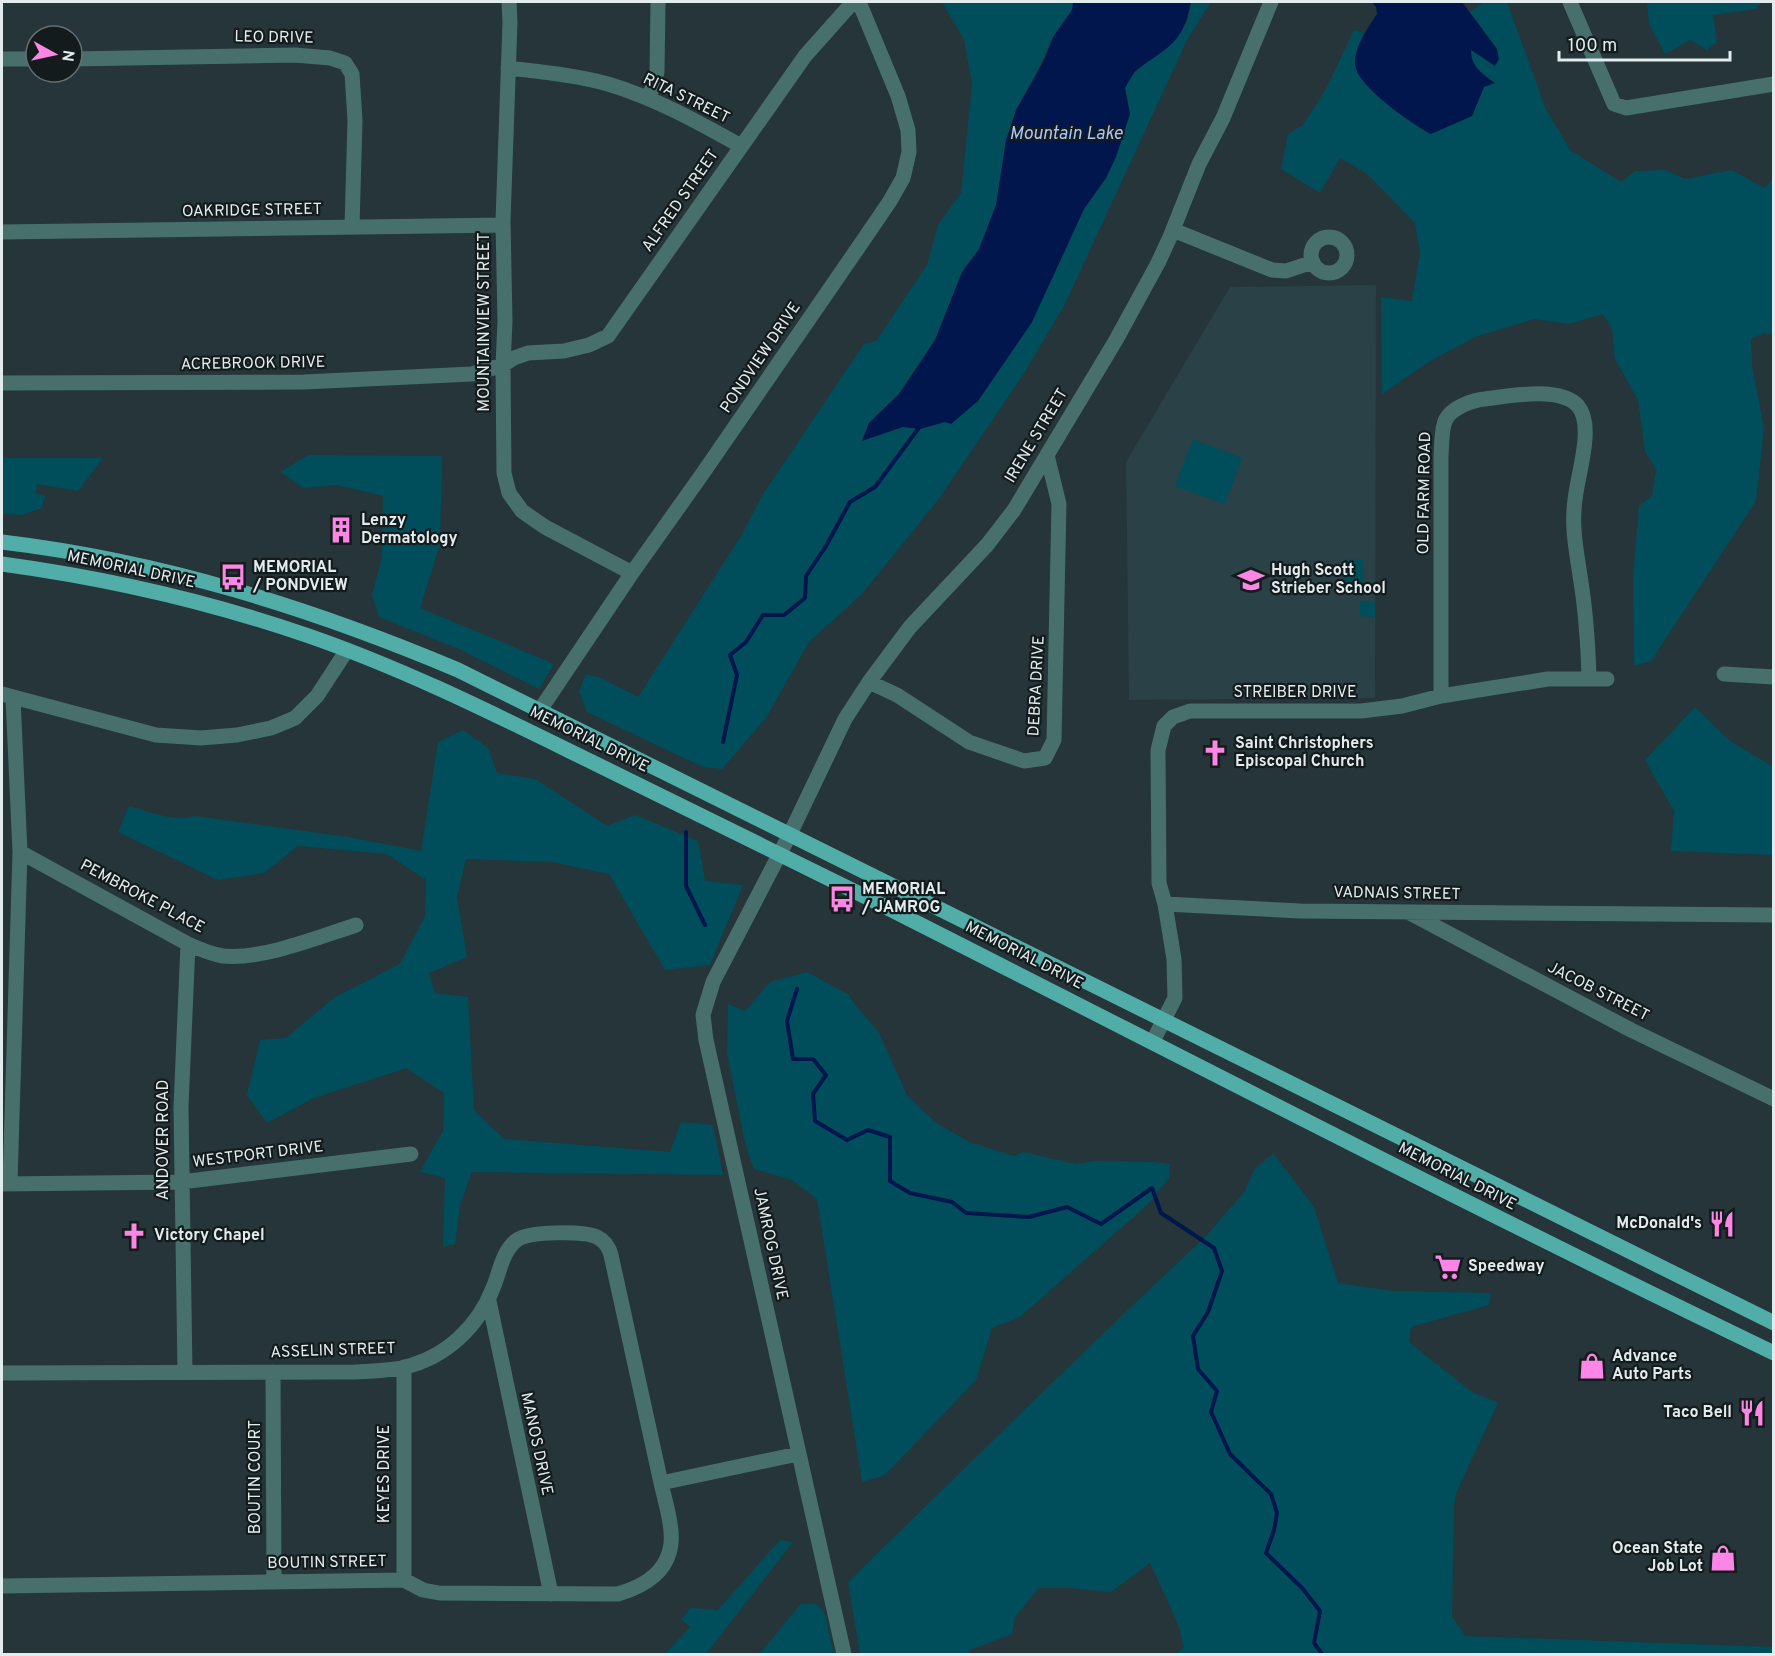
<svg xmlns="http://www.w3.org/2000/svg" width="1775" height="1656" viewBox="0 0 1775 1656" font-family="Overpass,sans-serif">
	<rect width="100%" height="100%" fill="#253539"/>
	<path fill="#294147" d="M1376,285L1375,698L1129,700L1126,462L1230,287Z"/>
	<path fill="#004e5c" d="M942,2H1074L1072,10L1053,37L1006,140L996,205L979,249L962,272L935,340L899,394L869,423L862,440L903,427L920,429L945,422L978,401L1032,322L1084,209L1106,178L1130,114L1125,88L1130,78L1187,23L1191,2H1211L1188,38L1065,304L1023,375L938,500L861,595L809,642L766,718L722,769L703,767L587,712L579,691L586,674L601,678L638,697L741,536L763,494L864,344L876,341L927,265L938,225L961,193L972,84L964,39Z
		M1484,2H1507L1545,107L1570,150L1621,182L1635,171L1665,170L1685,179L1732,170L1764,188L1773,178V335L1764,333L1751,339L1752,366L1764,428L1756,501L1651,661L1634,666L1633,578L1639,506L1652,496L1656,470L1645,451L1638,400L1615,359L1612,329L1603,314L1569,324L1534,319L1475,337L1427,363L1382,394L1381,297L1412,301L1420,253L1415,223L1366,173L1340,158L1320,193L1281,169L1288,134L1303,125L1326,89L1354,30L1364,33C1360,45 1354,57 1357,70C1362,89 1413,125 1431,134L1472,116L1484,87L1471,60V49H1497L1470,12Z
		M1647,2H1762L1756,9L1713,15L1717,42L1707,50L1690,40L1665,54L1649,24Z
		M1193,439L1242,458L1225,504L1175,486Z
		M308,455L442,456L440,544L420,608L554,664L539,689L459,649L379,617L372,595L382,557L383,496L337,485L303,488L281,472Z
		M2,458H103L78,491L37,484L36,493L45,496L42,508L22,515L2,514Z
		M1363,559L1364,594H1343V560Z
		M1360,601H1375V617L1360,616Z
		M1695,707L1730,741L1772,766L1773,855L1671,851L1674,811L1645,760Z
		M463,730L488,748L497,773L535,779L607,826L635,815L698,841L705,881L743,885L710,965L665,970L609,874L551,862L466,859L457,897L467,957L429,973L435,993L468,997L474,1110L504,1139L670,1152L681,1122L713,1125L723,1175L472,1172L460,1205L455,1244L443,1247L445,1178L420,1172L443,1131L444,1093L406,1068L314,1098L267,1123L247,1095L260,1040L286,1038L335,997L400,964L425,916L426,880L387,854L298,846L264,873L218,880L118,832L129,806C148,812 175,822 195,816L348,837L421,851L438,742Z
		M807,972L849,995L856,1006L878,1031L907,1095L935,1122L969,1142L1014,1156L1023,1152L1075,1164L1095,1161L1154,1162L1170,1164L1169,1178L1147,1205L1020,1317L992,1328L976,1380L885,1475L862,1482L817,1199L792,1180L754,1169L746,1147L727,1054L728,1004L745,1011L770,982Z
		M1273,1153L1314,1207L1338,1283L1394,1291L1491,1293L1489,1305L1411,1327L1409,1342L1472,1392L1498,1403L1456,1493L1454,1507L1452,1616L1465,1636L1773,1647V1654H1175L1184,1648L1178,1624L1150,1563L1111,1592L1071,1588H1039L1015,1617L1012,1634L972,1649L968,1654H860L848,1582L1091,1345L1206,1236L1245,1191L1254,1170Z
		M780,1540L793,1542L706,1654H665L690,1627L681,1619L691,1608L718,1610Z
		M801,1604H817L825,1614L834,1654H759Z"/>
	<path fill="#01164c" d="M1073,2H1191C1183,44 1168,47 1135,71L1125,88L1130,114L1116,157L1106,178L1084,209L1032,322L978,401L951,424L945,422L920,429L903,427L862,441L869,423L899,394L935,340L962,272L979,249L996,205L1006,140L1016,110L1044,60L1053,37L1072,10Z
		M1372,2H1462L1497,49L1499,59L1495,66L1471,50C1471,67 1482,73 1495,83L1484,87L1472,116L1431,134C1413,125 1357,86 1355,65C1354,47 1368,28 1377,14L1376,7Z"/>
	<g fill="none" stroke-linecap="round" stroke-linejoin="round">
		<path stroke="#01164c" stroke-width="4" d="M723,742L737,675L730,655L746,642L763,615H784L805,598L806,576L826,546L850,502L875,487L921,425
			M686,832V886L705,925
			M797,989L787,1021L793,1059H813L826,1075L813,1094L815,1121L847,1140L868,1130L890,1137V1181L910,1193L952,1202L966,1213L1029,1217L1067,1207L1101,1224L1152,1188L1161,1213L1214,1248L1222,1271L1208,1312L1193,1336L1198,1369L1217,1391L1211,1412L1230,1454L1271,1494L1277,1513L1274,1530L1266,1553L1303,1589L1320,1611L1314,1643L1322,1654"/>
		<path stroke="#47706d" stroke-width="15" d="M509,2L510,22L503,221L505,321L503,365L504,473L509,493L522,511L545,527L632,573
			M1570,2L1614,104L1626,108L1774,84
			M2,59H36
			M72,59L295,55L330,58L345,63L352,74L355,120L352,227
			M508,68C541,72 576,75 608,84C655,98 698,122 741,146
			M649,98L657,72L658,2
			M1173,230L1272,270L1286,271L1313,262
			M2,232L503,225
			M1311 255a18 18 0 1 1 36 0a18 18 0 1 1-36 0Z
			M2,383L304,382L472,374L503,365L514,358L528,353L564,351L589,345L608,336L805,56L853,2
			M1724,674L1774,677
			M869,682L897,695L969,742L1024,761L1045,758L1054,740L1059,504L1047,455
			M2,694L156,735L201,738L237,735L271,728L295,718L317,696L347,650
			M1441,696V455C1442,445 1441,428 1446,419C1453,407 1473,400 1485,399C1509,396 1560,386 1578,406C1595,426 1577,476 1575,500C1571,528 1577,554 1581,582C1586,614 1588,645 1589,677
			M540,710L632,573L703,473L860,245L890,201L903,178L909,152L908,130L898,96L859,2
			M20,852L188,944C199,949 211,954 223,956C262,960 319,937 356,925
			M1165,904L1159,883L1158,750L1164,726L1173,717L1190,711H1361L1402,706L1441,696L1548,679H1607
			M1410,913L1631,1030L1774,1099
			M1153,1041L1175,998L1174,959L1165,904L1300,911L1774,915
			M10,1183L20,852L13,698
			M2,1184L181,1182L411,1154
			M489,1301L551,1594
			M404,1367V1580
			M185,1372L181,1107L188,944
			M273,1372L274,1582
			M2,1373L355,1372C371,1371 389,1371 405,1367C446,1357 478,1327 493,1288C500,1272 502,1251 517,1240C529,1231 584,1231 597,1237C605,1241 609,1247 611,1255L661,1483L798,1454
			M2,1586L404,1580L423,1590L439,1593L618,1594C632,1590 644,1585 655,1575C683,1549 668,1515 661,1483
			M844,1654L706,1040L703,1015L713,982L790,834L845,719L869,682L910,627L987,545L1014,510L1116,340L1158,263L1170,237L1199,164L1223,118L1271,2"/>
		<path stroke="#51ada8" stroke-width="15" d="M2,542C161,561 311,608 458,670L1774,1323
			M2,564C105,578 207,601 306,635C405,669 498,716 592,762C683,807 774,851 864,896C1167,1049 1468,1206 1774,1353"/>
	</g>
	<defs>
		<g id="building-bare" transform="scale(2.07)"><path d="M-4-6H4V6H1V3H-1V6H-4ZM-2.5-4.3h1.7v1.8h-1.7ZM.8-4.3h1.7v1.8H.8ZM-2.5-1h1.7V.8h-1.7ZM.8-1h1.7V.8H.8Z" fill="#fb86e5" stroke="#141b1d" stroke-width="2.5" paint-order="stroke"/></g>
		<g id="bus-bare" transform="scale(2.07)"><path d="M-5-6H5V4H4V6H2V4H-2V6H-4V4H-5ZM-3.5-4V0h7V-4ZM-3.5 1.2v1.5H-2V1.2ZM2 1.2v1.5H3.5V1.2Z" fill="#fb86e5" stroke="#141b1d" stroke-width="2.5" paint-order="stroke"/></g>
		<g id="school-bare" transform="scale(2.07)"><path d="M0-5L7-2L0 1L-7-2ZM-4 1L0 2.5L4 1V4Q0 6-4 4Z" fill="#fb86e5" stroke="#141b1d" stroke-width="2.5" paint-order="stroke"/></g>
		<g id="church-bare" transform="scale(2.07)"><path d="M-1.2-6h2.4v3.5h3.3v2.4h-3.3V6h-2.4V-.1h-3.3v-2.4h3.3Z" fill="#fb86e5" stroke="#141b1d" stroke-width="2.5" paint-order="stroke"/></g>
		<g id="restaurant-bare" transform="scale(2.07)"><path d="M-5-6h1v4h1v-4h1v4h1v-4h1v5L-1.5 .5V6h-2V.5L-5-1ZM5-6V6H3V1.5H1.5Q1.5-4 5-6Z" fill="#fb86e5" stroke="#141b1d" stroke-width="2.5" paint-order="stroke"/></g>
		<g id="supermarket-bare" transform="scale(2.07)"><path d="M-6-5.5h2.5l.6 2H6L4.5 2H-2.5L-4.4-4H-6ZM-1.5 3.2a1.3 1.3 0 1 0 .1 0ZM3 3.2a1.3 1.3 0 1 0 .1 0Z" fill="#fb86e5" stroke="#141b1d" stroke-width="2.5" paint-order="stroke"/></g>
		<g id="shop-bare" transform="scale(2.07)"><path d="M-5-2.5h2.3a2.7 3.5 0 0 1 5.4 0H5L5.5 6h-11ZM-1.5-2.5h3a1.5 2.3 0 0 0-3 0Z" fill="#fb86e5" stroke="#141b1d" stroke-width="2.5" paint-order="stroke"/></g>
	</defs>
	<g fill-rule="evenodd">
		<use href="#building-bare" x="341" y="530"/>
		<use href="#bus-bare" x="233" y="577"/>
		<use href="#school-bare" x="1251" y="580"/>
		<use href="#church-bare" x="1215" y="753"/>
		<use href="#bus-bare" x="842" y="899"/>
		<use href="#restaurant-bare" x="1722" y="1224"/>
		<use href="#church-bare" x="134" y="1236"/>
		<use href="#supermarket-bare" x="1448" y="1267"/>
		<use href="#shop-bare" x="1592" y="1366"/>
		<use href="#restaurant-bare" x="1752" y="1413"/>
		<use href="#shop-bare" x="1723" y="1558"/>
	</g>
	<g text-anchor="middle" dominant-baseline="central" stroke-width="4.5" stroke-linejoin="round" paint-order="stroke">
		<g font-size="16" fill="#e2ecee" stroke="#141b1d">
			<text transform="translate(274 38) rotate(1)">LEO DRIVE</text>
			<text transform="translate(686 99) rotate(26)">RITA STREET</text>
			<text transform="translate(681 201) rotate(-55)">ALFRED STREET</text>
			<text transform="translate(252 211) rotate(-1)">OAKRIDGE STREET</text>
			<text transform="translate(485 322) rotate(-90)">MOUNTAINVIEW STREET</text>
			<text transform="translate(761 358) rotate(-56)">PONDVIEW DRIVE</text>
			<text transform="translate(253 364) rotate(-1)">ACREBROOK DRIVE</text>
			<text transform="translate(1037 436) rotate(-59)">IRENE STREET</text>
			<text transform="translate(1425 493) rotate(-89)">OLD FARM ROAD</text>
			<text transform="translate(131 570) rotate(12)">MEMORIAL DRIVE</text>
			<text transform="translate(1037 686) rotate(-87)">DEBRA DRIVE</text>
			<text x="1295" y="693">STREIBER DRIVE</text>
			<text transform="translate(589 740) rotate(26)">MEMORIAL DRIVE</text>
			<text transform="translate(1397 894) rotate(1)">VADNAIS STREET</text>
			<text transform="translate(142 897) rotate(28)">PEMBROKE PLACE</text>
			<text transform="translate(1024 956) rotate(27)">MEMORIAL DRIVE</text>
			<text transform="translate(1598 992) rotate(27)">JACOB STREET</text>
			<text transform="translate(164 1140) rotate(-90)">ANDOVER ROAD</text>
			<text transform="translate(258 1155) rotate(-7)">WESTPORT DRIVE</text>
			<text transform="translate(1457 1177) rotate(27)">MEMORIAL DRIVE</text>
			<text transform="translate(770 1244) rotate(78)">JAMROG DRIVE</text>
			<text transform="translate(333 1351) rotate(-2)">ASSELIN STREET</text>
			<text transform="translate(536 1444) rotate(78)">MANOS DRIVE</text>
			<text transform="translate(385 1474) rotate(-90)">KEYES DRIVE</text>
			<text transform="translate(256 1477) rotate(-90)">BOUTIN COURT</text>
			<text transform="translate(327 1563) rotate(-1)">BOUTIN STREET</text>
		</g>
		<g font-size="16" font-weight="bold" fill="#e2ecee" stroke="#141b1d" text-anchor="start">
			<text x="361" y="521">Lenzy<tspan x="361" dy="18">Dermatology</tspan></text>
			<text x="253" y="568">MEMORIAL<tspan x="253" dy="18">/ PONDVIEW</tspan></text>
			<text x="1271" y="571">Hugh Scott<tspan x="1271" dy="18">Strieber School</tspan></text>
			<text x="1235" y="744">Saint Christophers<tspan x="1235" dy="18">Episcopal Church</tspan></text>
			<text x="862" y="890">MEMORIAL<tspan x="862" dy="18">/ JAMROG</tspan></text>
			<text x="1702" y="1224" text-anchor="end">McDonald's</text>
			<text x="154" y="1236">Victory Chapel</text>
			<text x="1468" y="1267">Speedway</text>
			<text x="1612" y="1357">Advance<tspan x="1612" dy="18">Auto Parts</tspan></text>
			<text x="1732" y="1413" text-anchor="end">Taco Bell</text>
			<text x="1703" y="1549" text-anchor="end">Ocean State<tspan x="1703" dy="18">Job Lot</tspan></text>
		</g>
		<g font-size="18" font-style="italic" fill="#aac6fa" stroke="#141b1d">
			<text x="1066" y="134">Mountain Lake</text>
		</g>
	</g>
	<rect width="1775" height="1656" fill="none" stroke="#e2ecee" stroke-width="6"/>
	<g transform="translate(54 54) rotate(98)"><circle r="28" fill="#141b1d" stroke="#666f71" stroke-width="1.5"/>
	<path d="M0-4.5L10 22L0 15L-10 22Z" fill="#fb86e5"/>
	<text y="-9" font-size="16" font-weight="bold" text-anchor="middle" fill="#e2ecee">N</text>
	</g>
	<path d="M1559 51v9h171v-9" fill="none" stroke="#e2ecee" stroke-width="3"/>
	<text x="1568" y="51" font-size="18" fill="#e2ecee" stroke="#141b1d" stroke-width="4.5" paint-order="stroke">100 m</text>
</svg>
